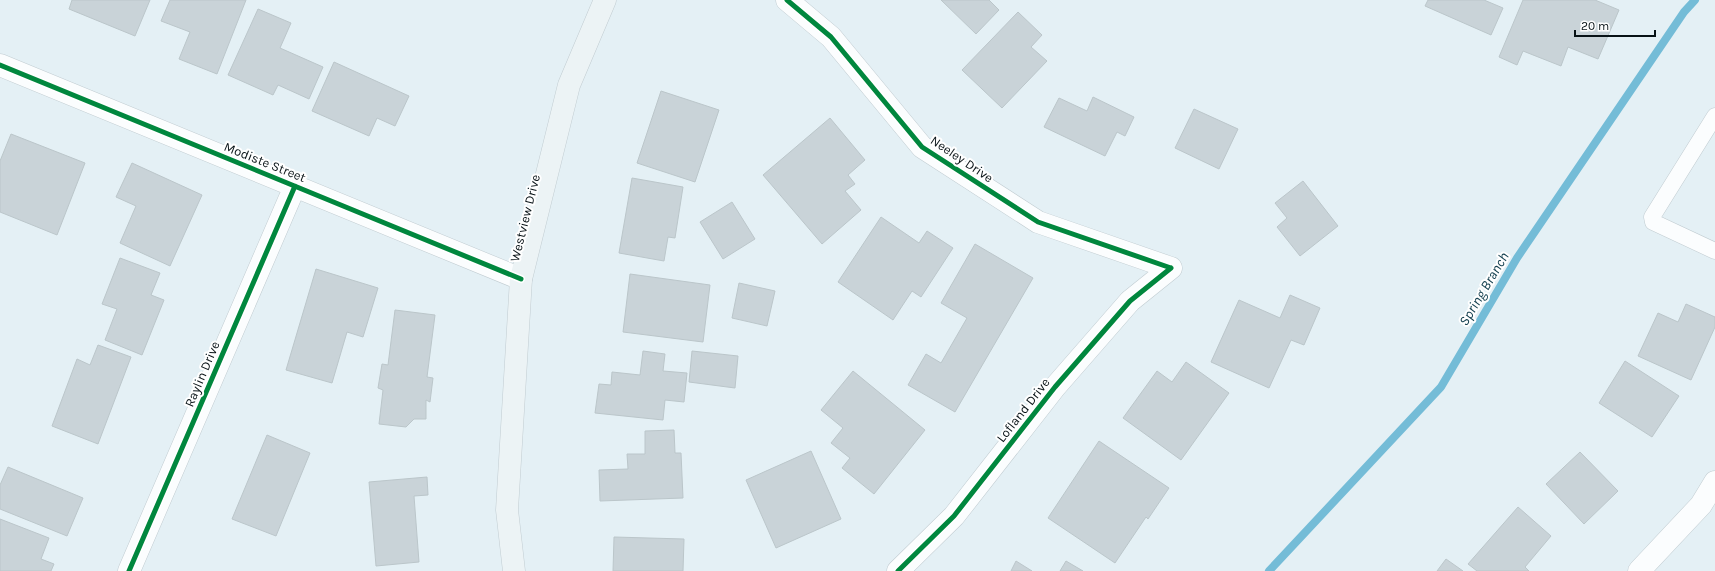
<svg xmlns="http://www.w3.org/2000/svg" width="1715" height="571" viewBox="0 0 1715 571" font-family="Karla,sans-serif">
	<rect width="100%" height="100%" fill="#e4f0f5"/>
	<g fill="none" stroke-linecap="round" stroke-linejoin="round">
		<path stroke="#74bcd7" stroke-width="8" d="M1269,571L1441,387L1517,258L1684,12L1695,0"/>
	</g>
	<path fill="#c9d3d8" stroke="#bbc6ca" d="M72,0H150L135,36L69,9Z
		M170,0H246L217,74L179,59L190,32L161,21Z
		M941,0H989L999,10L976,34Z
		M1428,0H1484L1503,8L1491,35L1425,6Z
		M1523,0H1595L1619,10L1598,59L1568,47L1561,66L1523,51L1517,65L1499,57Z
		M258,9L291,23L280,48L323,67L309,99L278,85L273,95L228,75Z
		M1018,12L1042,35L1031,47L1047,61L1002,108L962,70Z
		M334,62L409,96L395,126L377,118L369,136L312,111Z
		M661,91L719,110L695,182L637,163Z
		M1093,97L1134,117L1125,136L1117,132L1105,156L1044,127L1059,98L1087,111Z
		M1194,109L1238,129L1219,169L1175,148Z
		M830,118L865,160L848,175L855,184L845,191L861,210L822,244L763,175Z
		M11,134L85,163L57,235L0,212V161Z
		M132,163L202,195L170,266L120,243L136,206L116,197Z
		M632,178L683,187L675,238L668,237L664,261L619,253Z
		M1303,181L1338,226L1300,256L1277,227L1287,218L1275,203Z
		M732,202L755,239L723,259L700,222Z
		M881,217L919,243L927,231L953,248L921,297L912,291L893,320L838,282Z
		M975,244L1033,278L955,412L908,385L926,354L941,363L967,318L941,303Z
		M120,258L160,273L151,295L164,300L142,355L105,340L117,309L102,304Z
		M316,269L378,288L363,337L347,332L332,383L286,370Z
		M630,274L710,285L703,342L623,332Z
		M739,283L775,291L767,326L732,318Z
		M1290,295L1320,308L1304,345L1291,340L1269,388L1211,362L1239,300L1280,318Z
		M1686,304L1715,317V327L1691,380L1638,356L1658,313L1678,322Z
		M395,310L435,315L427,377L433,378L430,402L426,400V419H414L406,427L379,424L383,390L378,388L382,364L388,365Z
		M98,345L131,357L98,444L52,426L77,359L90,365Z
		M643,351L665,354L663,371L687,373L684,402L665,400L663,420L595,413L599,384L611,385L612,372L640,375Z
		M692,351L738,356L735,388L689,382Z
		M1625,361L1679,396L1652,437L1599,403Z
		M1186,362L1229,393L1181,460L1123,418L1157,371L1172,382Z
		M853,371L925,430L874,494L842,468L850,458L831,443L843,428L821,410Z
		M674,430L675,453H681L683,498L600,501L599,470L628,469L627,454H645V431Z
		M267,435L310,453L276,536L232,519Z
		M1099,441L1169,488L1148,519L1146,517L1115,563L1048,518Z
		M811,451L841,519L776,548L746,480Z
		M1580,452L1618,491L1584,524L1546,484Z
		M8,467L83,498L67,536L0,509V485Z
		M427,477L428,495L414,496L419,562L376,566L369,482Z
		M1518,507L1551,536L1525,567L1529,571H1477L1468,564Z
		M0,519L49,538L41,559L54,564L51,571H0Z
		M614,537L684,539L683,571H613Z
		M1446,559L1463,571H1437Z
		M1016,561L1032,571H1011Z
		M1066,561L1083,571H1060Z"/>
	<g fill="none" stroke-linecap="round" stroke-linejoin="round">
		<g stroke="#c1ccd1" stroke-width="17">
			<path id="lane" d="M1715,116L1652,217L1653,222L1715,251"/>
		</g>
		<g stroke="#c1ccd1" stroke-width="23">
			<path id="street" d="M787,0L831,37L922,147L1038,222L1171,268
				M0,65L521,279
				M129,571L295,186
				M898,571L954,516L1055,387L1130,301L1171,268
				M1639,571L1701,505L1715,482"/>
		</g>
		<g stroke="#c1ccd1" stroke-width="23">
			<path id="secondary" d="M514,571L507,510L521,279L569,85L605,0"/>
		</g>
		<use href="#lane" stroke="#fbfdfe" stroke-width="16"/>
		<use href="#street" stroke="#fbfdfe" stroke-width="22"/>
		<use href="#secondary" stroke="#ecf3f5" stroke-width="22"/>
		<g stroke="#fff" stroke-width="8">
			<path id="cycleway" d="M787,0L831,37L922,147L1038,222L1171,268
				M0,65L521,279
				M129,571L295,186
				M898,571L954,516L1055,387L1130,301L1171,268"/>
		</g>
		<use href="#cycleway" stroke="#00873e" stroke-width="5"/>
	</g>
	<g text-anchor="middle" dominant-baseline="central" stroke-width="4" stroke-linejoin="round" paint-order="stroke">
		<g font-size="13" fill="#081216" stroke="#fff">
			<text transform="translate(962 159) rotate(34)">Neeley Drive</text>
			<text transform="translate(265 162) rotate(22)">Modiste Street</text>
			<text transform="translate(525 218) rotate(-76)">Westview Drive</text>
			<text transform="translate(202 374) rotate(-67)">Raylin Drive</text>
			<text transform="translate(1023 410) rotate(-52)">Lofland Drive</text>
		</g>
		<g font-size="14" font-style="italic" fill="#174251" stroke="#fff">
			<text transform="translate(1484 289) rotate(-59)">Spring Branch</text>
		</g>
	</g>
	<path d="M1575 30v6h80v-6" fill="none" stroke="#081216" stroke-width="2"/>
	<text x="1581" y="30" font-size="12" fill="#081216" stroke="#ffffff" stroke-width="3" paint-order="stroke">20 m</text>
</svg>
